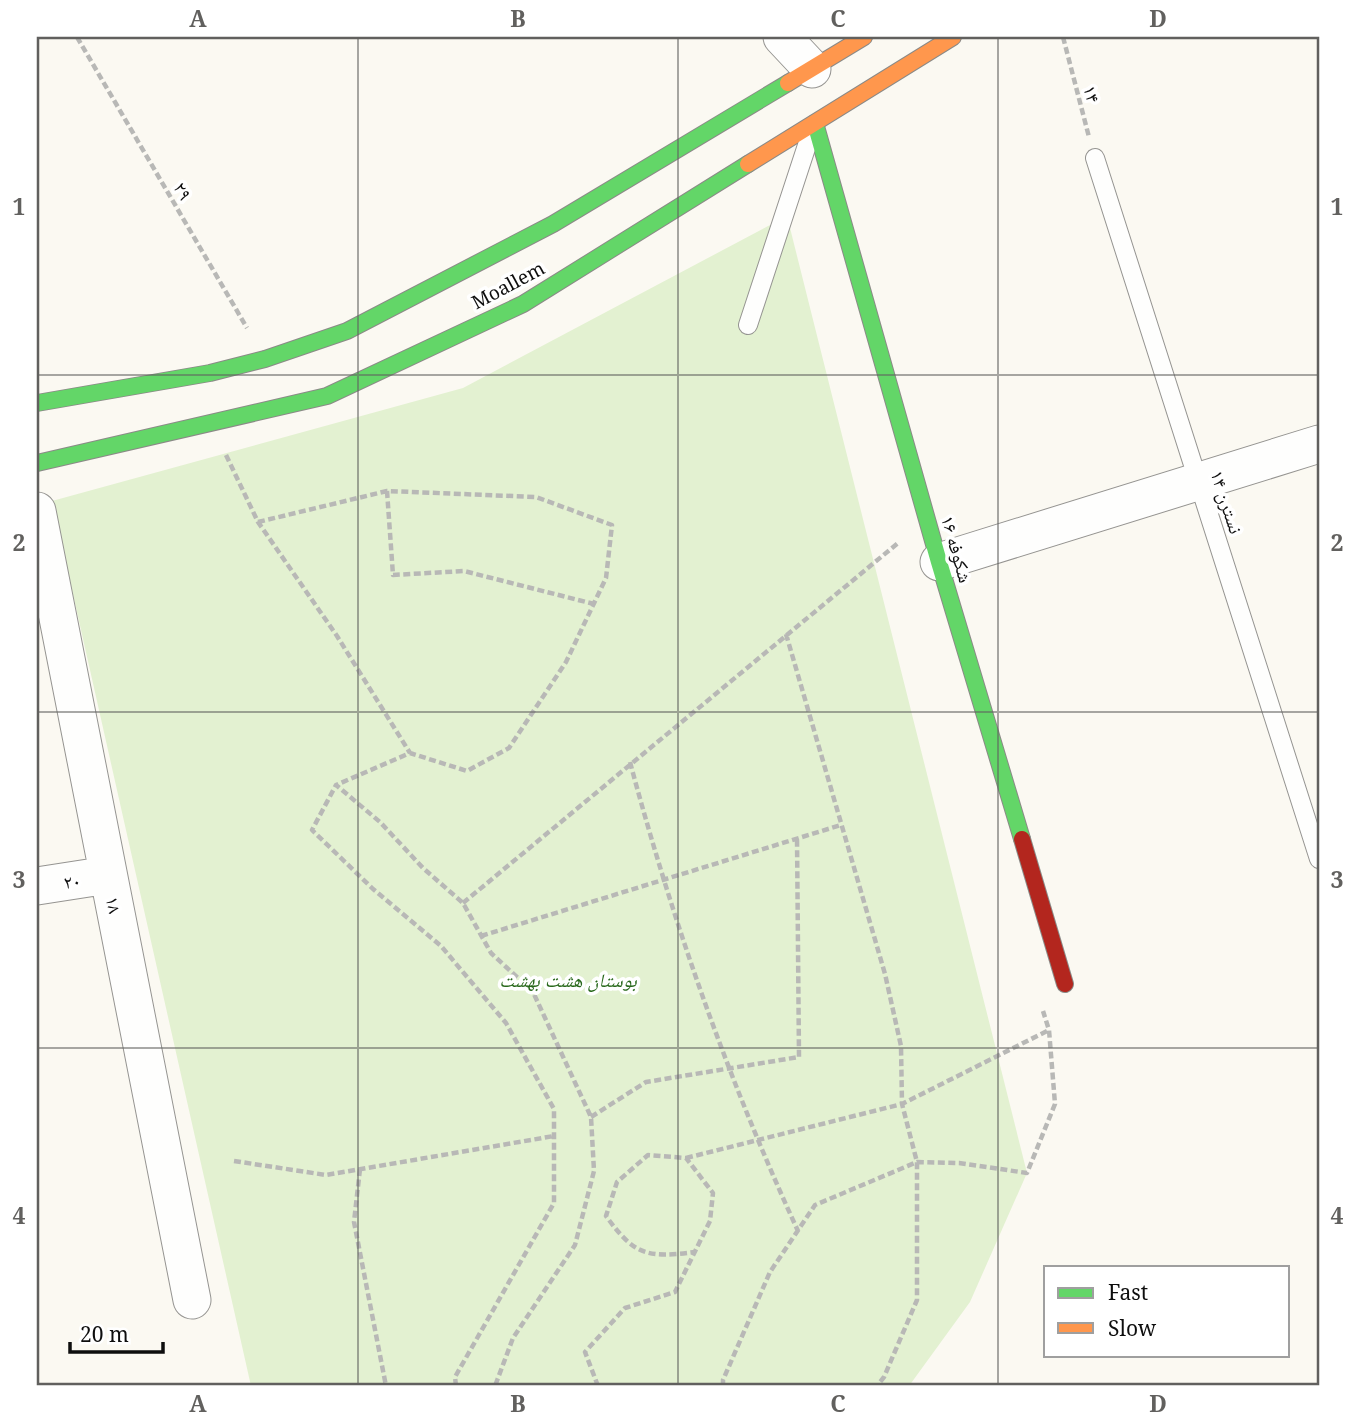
<svg xmlns="http://www.w3.org/2000/svg" width="1356" height="1423" viewBox="0 0 1356 1423" font-family="'Noto Serif','Noto Naskh Arabic',serif">
	<rect width="100%" height="100%" fill="#fbf9f2"/>
	<path fill="#e3f1d1" d="M787,216L1027,1173L970,1302L909,1386H251L52,501L463,388Z"/>
	<g fill="none" stroke-linecap="round" stroke-linejoin="round">
		<g stroke="#959491" stroke-width="20">
			<path id="lane" d="M1095,158L1319,859
				M748,325L811,133"/>
		</g>
		<g stroke="#959491" stroke-width="39">
			<path id="street" d="M782,37L812,69
				M37,511L192,1300
				M939,562L1319,444
				M37,886L108,875"/>
		</g>
		<g stroke="#8b8a87" stroke-width="18">
			<path id="fast" d="M815,123L939,562L1022,839
				M37,403L210,373L265,359L347,331L553,224L788,83
				M37,463L327,396L523,304L748,164"/>
		</g>
		<g stroke="#8b8a87" stroke-width="18">
			<path id="slow" d="M788,83L864,37
				M748,164L953,37"/>
		</g>
		<g stroke="#8b8a87" stroke-width="18">
			<path id="jam" d="M1022,839L1065,984"/>
		</g>
		<path stroke="#b8b8b6" stroke-width="4.5" stroke-dasharray="7 3.5" stroke-linecap="butt" d="M77,37L247,328
			M1063,37L1089,137
			M226,455L258,522L337,636L410,753
			M387,491L393,575L464,571L594,604
			M258,522L387,491L536,497L612,525L606,578L566,662L509,748L467,771L410,753L336,785
			M786,634L885,974L901,1046L902,1104L917,1162V1300L884,1377L877,1386
			M630,762C673,923 728,1079 798,1231
			M463,903L898,543
			M481,936L841,825
			M591,1117L646,1082L799,1057L797,838
			M686,1158L902,1104L1049,1030
			M234,1161L326,1175L554,1136
			M360,1169L354,1222L386,1386
			M456,1386L455,1377L554,1203V1109L506,1023L441,946L373,889L312,830L336,785L380,822L423,868L463,903L491,953L533,992L591,1117L594,1171L575,1245L513,1338L495,1386
			M598,1386L585,1352L625,1308L675,1292L710,1221L713,1193L686,1158L648,1155L617,1182L606,1216C635,1256 647,1258 695,1252
			M723,1386V1380L770,1272L815,1205L917,1162L959,1163L1027,1173L1055,1104L1049,1030L1043,1011"/>
		<use href="#lane" stroke="#fefefd" stroke-width="18"/>
		<use href="#street" stroke="#fefefd" stroke-width="37"/>
		<use href="#fast" stroke="#63d668" stroke-width="16"/>
		<use href="#slow" stroke="#ff974d" stroke-width="16"/>
		<use href="#jam" stroke="#b3261e" stroke-width="16"/>
	</g>
	<path fill="none" stroke="#61605e" stroke-width="2" stroke-opacity="0.55" d="M358,37V1386M678,37V1386M998,37V1386M37,375H1319M37,712H1319M37,1048H1319"/>
	<g text-anchor="middle" dominant-baseline="central" stroke-width="7" stroke-linejoin="round" paint-order="stroke">
		<g font-size="19" fill="#0e0e0e" stroke="#fff">
			<text transform="translate(1092 94) rotate(75)">۱۴</text>
			<text transform="translate(183 191) rotate(60)">۲۹</text>
			<text transform="translate(508 285) rotate(-28)">Moallem</text>
			<text transform="translate(1227 502) rotate(72)">نسترن ۱۴</text>
			<text transform="translate(957 549) rotate(74)">شکوفه ۱۶</text>
			<text transform="translate(72 881) rotate(-9)">۲۰</text>
			<text transform="translate(114 905) rotate(79)">۱۸</text>
		</g>
		<g font-size="19" font-style="italic" fill="#28681b" stroke="#fff">
			<text x="568" y="980">بوستان هشت بهشت</text>
		</g>
	</g>
	<rect width="1356" height="1423" fill="none" stroke="#ffffff" stroke-width="77"/>
	<rect x="1044" y="1266" width="245" height="91" fill="#ffffff" stroke="#9f9f9f" stroke-width="2"/>
	<rect x="1058" y="1288" width="35" height="10" fill="#63d668" stroke="#9f9f9f" stroke-width="2"/>
	<text x="1108" y="1300" font-size="21" fill="#0e0e0e">Fast</text>
	<rect x="1058" y="1323" width="35" height="10" fill="#ff974d" stroke="#9f9f9f" stroke-width="2"/>
	<text x="1108" y="1336" font-size="21" fill="#0e0e0e">Slow</text>
	<path d="M70 1342v10h93v-10" fill="none" stroke="#0e0e0e" stroke-width="3.5"/>
	<text x="80" y="1342" font-size="21" fill="#0e0e0e" stroke="#ffffff" stroke-width="5" paint-order="stroke">20 m</text>
	<rect x="38" y="38" width="1280" height="1346" fill="none" stroke="#61605e" stroke-width="2.5"/>
	<g font-size="23" text-anchor="middle" font-weight="bold" fill="#61605e">
		<text x="198" y="27">A</text>
		<text x="518" y="27">B</text>
		<text x="838" y="27">C</text>
		<text x="1158" y="27">D</text>
		<text x="19" y="215">1</text>
		<text x="1337" y="215">1</text>
		<text x="19" y="551">2</text>
		<text x="1337" y="551">2</text>
		<text x="19" y="888">3</text>
		<text x="1337" y="888">3</text>
		<text x="19" y="1224">4</text>
		<text x="1337" y="1224">4</text>
		<text x="198" y="1412">A</text>
		<text x="518" y="1412">B</text>
		<text x="838" y="1412">C</text>
		<text x="1158" y="1412">D</text>
	</g>
</svg>
